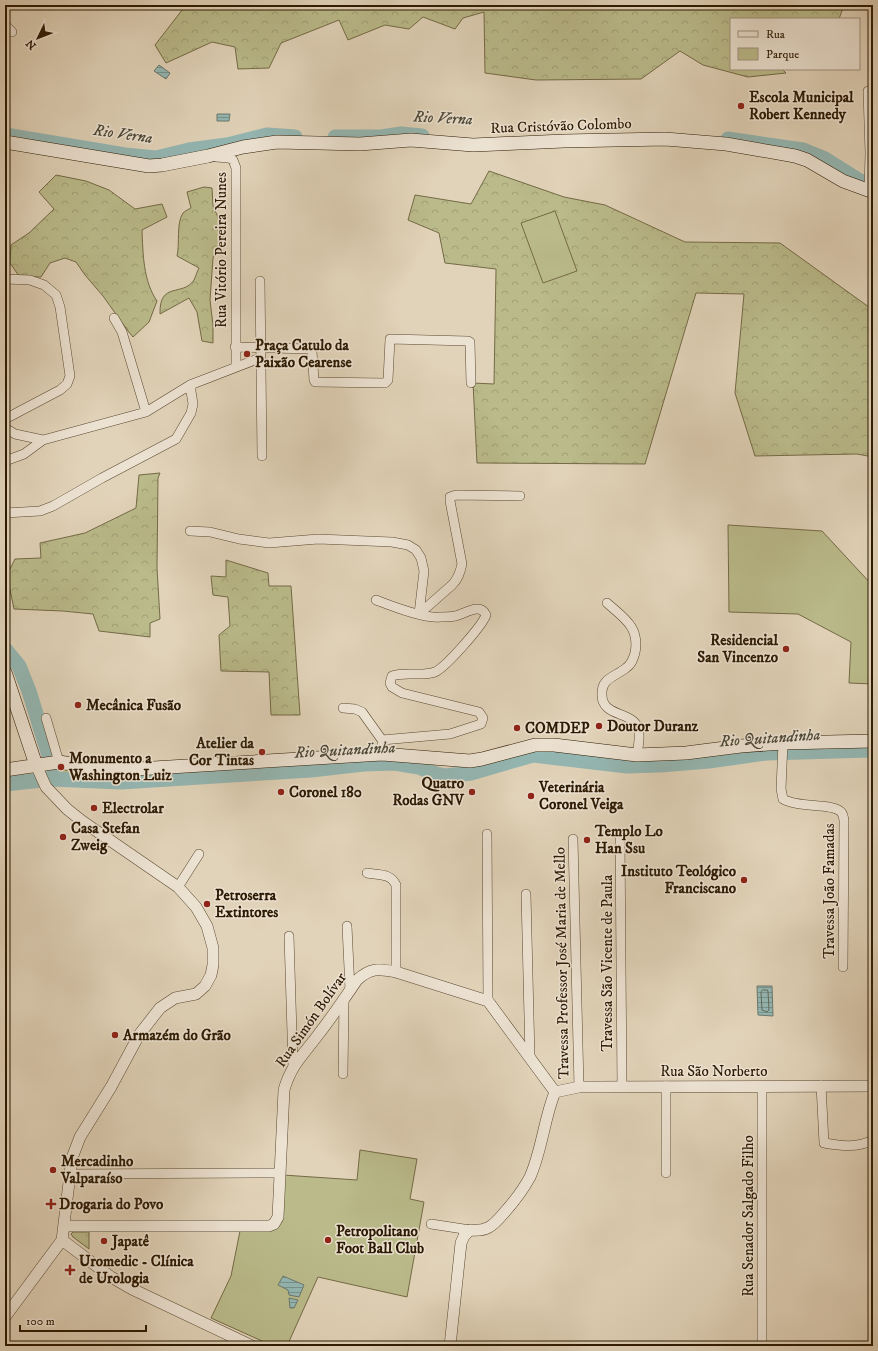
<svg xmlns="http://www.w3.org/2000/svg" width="878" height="1351" viewBox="0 0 878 1351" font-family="'IM FELL DW Pica',serif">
	<defs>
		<pattern id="grass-tufts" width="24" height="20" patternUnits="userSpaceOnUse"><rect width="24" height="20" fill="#baba8a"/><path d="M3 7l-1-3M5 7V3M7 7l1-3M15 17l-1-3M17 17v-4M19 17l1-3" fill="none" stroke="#a09f75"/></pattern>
		<pattern id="forest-crowns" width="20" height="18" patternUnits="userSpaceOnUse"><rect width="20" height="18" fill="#baba8a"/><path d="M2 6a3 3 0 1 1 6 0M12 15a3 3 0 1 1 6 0" fill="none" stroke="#a09f75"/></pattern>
		<pattern id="water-rules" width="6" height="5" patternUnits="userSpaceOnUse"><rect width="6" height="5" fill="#94b7b3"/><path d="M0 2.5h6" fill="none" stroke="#79948f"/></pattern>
	</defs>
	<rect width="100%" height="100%" fill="#e1d3b9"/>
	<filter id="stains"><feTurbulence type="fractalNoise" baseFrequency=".005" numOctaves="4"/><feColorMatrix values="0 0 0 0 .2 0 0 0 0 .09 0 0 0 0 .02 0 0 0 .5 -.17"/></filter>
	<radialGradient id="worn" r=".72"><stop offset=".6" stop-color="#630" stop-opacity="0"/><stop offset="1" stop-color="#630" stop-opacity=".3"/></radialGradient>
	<path fill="url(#grass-tufts)" stroke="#746a46" d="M73,1232H89V1249L73,1237L71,1234Z"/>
	<path fill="url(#forest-crowns)" stroke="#746a46" d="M186,5H844L839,19H731V69H782L786,73L748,77L703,65L680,51L641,79L536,80L485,73L484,12L463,18L455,29L423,17L409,29L385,25L348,40L339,20L281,43L269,68L238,69L235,47L212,42L166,63L155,45Z
		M489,171L564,197L605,205L685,242L780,243L873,310V457L857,454L755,456L735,393L744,294L696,293L645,464L477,463L473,383L494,384L496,269L445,263L439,233L408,220L415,195L471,204Z
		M56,175L86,181L109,190L135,209L162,204L167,217L142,230C143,253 143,281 157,301L149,322L133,337L128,331L103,296L85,275L76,262L65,258L50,263L41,277L19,276L10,263L11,245L29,233L54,209L39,192Z
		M204,187L212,188L213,206L225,233L213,258L210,300L213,325V343L202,341L197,312L189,298L160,314C159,281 183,297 194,280C196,276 197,271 199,268L177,256C180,244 176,223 183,213C185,211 189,209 191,208L187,192Z
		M160,473L158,478L157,568L160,619L150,623V637L99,631L93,614L63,611L14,609L7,575L15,559L41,558L40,543L85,533L136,508L139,475Z
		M226,560L268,573L269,586H291L300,715H271L269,672L221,671L219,635L230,626L228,597L213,595L211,576L226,577Z"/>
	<path fill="#baba8a" stroke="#746a46" d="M555,211L577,271L543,283L521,223Z
		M728,525L822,531L873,586V684L849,683L851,642L798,614L729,612Z
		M55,765L97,771L98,778L58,777Z
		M360,1150L417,1159L410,1199L424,1202L407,1297L318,1277L287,1346H273L211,1318L231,1276L240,1231L277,1227L282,1222L283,1175L357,1180Z"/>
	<path fill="url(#water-rules)" stroke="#6b786d" d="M159,65L170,73L166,79L154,71Z
		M217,114H230L229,121H217Z
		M757,986H772L773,1016L758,1015Z
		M283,1276L304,1285L299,1297L289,1295L288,1290L278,1285Z
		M289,1298L298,1300L294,1308H290Z"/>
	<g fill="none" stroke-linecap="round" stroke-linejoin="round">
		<path stroke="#60685b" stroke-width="1" d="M763,990H767L768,991L769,1010L767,1012L762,1010L761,992Z"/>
		<path stroke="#94b7b3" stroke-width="15" d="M5,135L125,155L156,158L189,150L227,145L267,135L295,137
			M335,137H381L401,134L422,136
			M728,139L803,150L825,159L860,181L873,185
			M5,649L19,666L29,691L55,775
			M5,784L52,779L121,782L311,770L364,764L394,763L419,767L436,774L446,776L471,773L533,755L627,766L660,765L709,761L766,753L873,750"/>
		<g stroke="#5a4830" stroke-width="10">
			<path id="minor" d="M5,25L12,32
				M868,91L870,153L869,191
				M216,157L229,158L233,160L236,168V367
				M5,279L30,280L44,285L56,295L60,307L70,376L67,384L60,390L5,419
				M260,281L262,456
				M114,318L122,332L146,412
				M235,347L311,349L312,351L314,380L315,382L385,383L388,380L390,339L468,341L470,342L471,383
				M5,428L15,434L43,440
				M5,461L24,454L43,440L146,412L190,385L260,358
				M5,513L40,511L53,506L102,478L176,439L191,413L193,404L190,385
				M190,531L210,532L239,539L269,543L318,539L392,542L408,545L416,550L421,558L424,571L419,614
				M376,600C392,606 424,619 440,617C445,617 450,617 455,616C465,614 480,602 486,615C482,626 446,667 435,672C422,677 406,671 392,676L390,683L392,687L402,693L479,712L483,718L481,724L450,734L382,740V754
				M607,603C624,618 640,627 635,653C633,659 632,664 626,668C615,677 601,678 602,695C602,717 632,711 638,728C641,736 638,747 637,755
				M419,614L452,585C458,579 460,573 462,564L450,501V497L456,495L520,496
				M343,708L355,709L362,712L382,740
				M46,718L59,762
				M783,743L781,789L783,799C798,808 831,803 840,811C843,813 843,816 844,820L843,967
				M487,834L488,1001
				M620,838L622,1087
				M573,839L579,1087
				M367,873C378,875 391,873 396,885V972
				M178,887L199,854
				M526,894L530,1058
				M347,926L350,990
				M289,936L293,1066
				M343,1074L344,999
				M821,1085L824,1143C842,1146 857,1148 873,1140
				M666,1086V1173
				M70,1174L279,1173
				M431,1224L470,1230
				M762,1346V1086"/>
		</g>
		<g stroke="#5a4830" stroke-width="12">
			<path id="tertiary" d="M555,1092L579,1087H594L873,1086
				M64,1226H269L274,1224L278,1217L284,1090C291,1065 303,1055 318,1035C332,1017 344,999 357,980C371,967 379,969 396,972L488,1001L555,1092
				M62,1240L111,1277L132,1289L252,1346
				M5,1317L62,1240L72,1158L80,1137L111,1087L139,1035L160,1008L175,998L196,994L205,986L211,975L213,965V948L207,926L196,907L178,887L82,821L67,809L46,787L36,765
				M450,1346L461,1243L464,1236L470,1230C486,1232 493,1226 503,1214C513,1203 523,1190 530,1177C542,1150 544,1119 555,1092"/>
		</g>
		<g stroke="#2d1a03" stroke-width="14">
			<path id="secondary" d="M5,142L149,166L162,165L208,156L243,147L277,142L360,144L411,140L473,145L564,141L665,139L726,144L795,156L807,160L843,181L873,192
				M5,672L36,765
				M5,770L59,762L96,768L137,769L382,754L470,761L482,759L535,745H554L637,755L686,753L741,746L783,743L873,741"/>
		</g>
		<use href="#minor" stroke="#ece2d2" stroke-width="9"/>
		<use href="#tertiary" stroke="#ece2d2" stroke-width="11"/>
		<use href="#secondary" stroke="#ece2d2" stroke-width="13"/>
	</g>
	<g fill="#8f2418" stroke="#ece2d2" stroke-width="1.5">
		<circle cx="741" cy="106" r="4"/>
		<circle cx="247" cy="354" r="4"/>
		<circle cx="786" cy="649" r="4"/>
		<circle cx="78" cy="705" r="4"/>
		<circle cx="599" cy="726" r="4"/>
		<circle cx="517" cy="728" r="4"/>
		<circle cx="262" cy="752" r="4"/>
		<circle cx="61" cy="767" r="4"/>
		<circle cx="281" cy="792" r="4"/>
		<circle cx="472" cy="792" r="4"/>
		<circle cx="531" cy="796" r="4"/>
		<circle cx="94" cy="808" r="4"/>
		<circle cx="63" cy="837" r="4"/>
		<circle cx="587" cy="840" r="4"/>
		<circle cx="744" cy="880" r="4"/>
		<circle cx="207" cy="904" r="4"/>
		<circle cx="115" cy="1035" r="4"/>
		<circle cx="53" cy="1170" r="4"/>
		<path d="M49 1198h4v4h4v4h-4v4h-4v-4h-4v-4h4z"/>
		<circle cx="328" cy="1240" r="4"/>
		<circle cx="104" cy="1241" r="4"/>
		<path d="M68 1264h4v4h4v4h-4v4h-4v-4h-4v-4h4z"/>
	</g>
	<g text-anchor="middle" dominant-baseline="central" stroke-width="3" stroke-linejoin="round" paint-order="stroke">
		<g font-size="15" font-weight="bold" fill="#2d1a03" stroke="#ece2d2" text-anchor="start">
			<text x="749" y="97">Escola Municipal<tspan x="749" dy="17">Robert Kennedy</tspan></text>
			<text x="255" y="345">Praça Catulo da<tspan x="255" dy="17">Paixão Cearense</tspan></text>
			<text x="778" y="640" text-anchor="end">Residencial<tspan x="778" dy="17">San Vincenzo</tspan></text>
			<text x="86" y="705">Mecânica Fusão</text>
			<text x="607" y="726">Doutor Duranz</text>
			<text x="525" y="728">COMDEP</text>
			<text x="254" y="743" text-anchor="end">Atelier da<tspan x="254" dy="17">Cor Tintas</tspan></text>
			<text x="69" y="758">Monumento a<tspan x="69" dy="17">Washington Luiz</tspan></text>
			<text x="464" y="783" text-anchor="end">Quatro<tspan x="464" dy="17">Rodas GNV</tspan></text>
			<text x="539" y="787">Veterinária<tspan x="539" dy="17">Coronel Veiga</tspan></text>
			<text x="289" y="792">Coronel 180</text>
			<text x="102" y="808">Electrolar</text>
			<text x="71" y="828">Casa Stefan<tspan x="71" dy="17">Zweig</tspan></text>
			<text x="595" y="831">Templo Lo<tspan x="595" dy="17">Han Ssu</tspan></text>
			<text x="736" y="871" text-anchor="end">Instituto Teológico<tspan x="736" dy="17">Franciscano</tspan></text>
			<text x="215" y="895">Petroserra<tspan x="215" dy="17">Extintores</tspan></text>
			<text x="123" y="1035">Armazém do Grão</text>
			<text x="61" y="1161">Mercadinho<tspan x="61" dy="17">Valparaíso</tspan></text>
			<text x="59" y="1204">Drogaria do Povo</text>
			<text x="336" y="1231">Petropolitano<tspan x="336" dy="17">Foot Ball Club</tspan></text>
			<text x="112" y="1241">Japatê</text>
			<text x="79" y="1261">Uromedic - Clínica<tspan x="79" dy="17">de Urologia</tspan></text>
		</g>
		<g font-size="15" fill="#2d1a03" stroke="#ece2d2">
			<text transform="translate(561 126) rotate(-2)">Rua Cristóvão Colombo</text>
			<text transform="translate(221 250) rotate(-90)">Rua Vitório Pereira Nunes</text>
			<text transform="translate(829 891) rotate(-90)">Travessa João Famadas</text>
			<text transform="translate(562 963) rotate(-91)">Travessa Professor José Maria de Mello</text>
			<text transform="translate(607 963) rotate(-90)">Travessa São Vicente de Paula</text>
			<text transform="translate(311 1020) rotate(-55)">Rua Simón Bolívar</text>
			<text x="714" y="1071">Rua São Norberto</text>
			<text transform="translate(748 1216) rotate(-90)">Rua Senador Salgado Filho</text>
		</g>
		<g font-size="16" font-style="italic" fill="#4c4938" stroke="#ece2d2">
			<text transform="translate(443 118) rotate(3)">Rio Verna</text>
			<text transform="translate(123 134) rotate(8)">Rio Verna</text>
			<text transform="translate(770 738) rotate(-4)">Rio Quitandinha</text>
			<text transform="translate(345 750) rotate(-3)">Rio Quitandinha</text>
		</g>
	</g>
	<rect width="878" height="1351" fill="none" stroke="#e1d3b9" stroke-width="20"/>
	<rect x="6" y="6" width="866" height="1339" fill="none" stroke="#2d1a03" stroke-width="2"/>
	<rect x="10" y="10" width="858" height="1331" fill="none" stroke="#2d1a03"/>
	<rect x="730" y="18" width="130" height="52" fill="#ece2d2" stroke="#a0927f"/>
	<rect x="738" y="31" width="20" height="6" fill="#ece2d2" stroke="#a0927f"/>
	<text x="766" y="38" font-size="12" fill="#2d1a03">Rua</text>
	<rect x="738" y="48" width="20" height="12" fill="#baba8a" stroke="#a0927f"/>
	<text x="766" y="58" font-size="12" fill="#2d1a03">Parque</text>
	<g transform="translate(38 38) rotate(227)" stroke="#ece2d2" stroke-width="3" paint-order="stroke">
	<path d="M0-3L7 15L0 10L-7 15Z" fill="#2d1a03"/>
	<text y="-6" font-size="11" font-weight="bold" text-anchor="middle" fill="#2d1a03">N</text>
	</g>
	<path d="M20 1325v6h126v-6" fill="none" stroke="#2d1a03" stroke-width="2"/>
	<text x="26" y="1325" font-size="12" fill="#2d1a03" stroke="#ece2d2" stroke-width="3" paint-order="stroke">100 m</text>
	<rect width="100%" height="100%" filter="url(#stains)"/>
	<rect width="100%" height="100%" fill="url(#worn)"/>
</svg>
